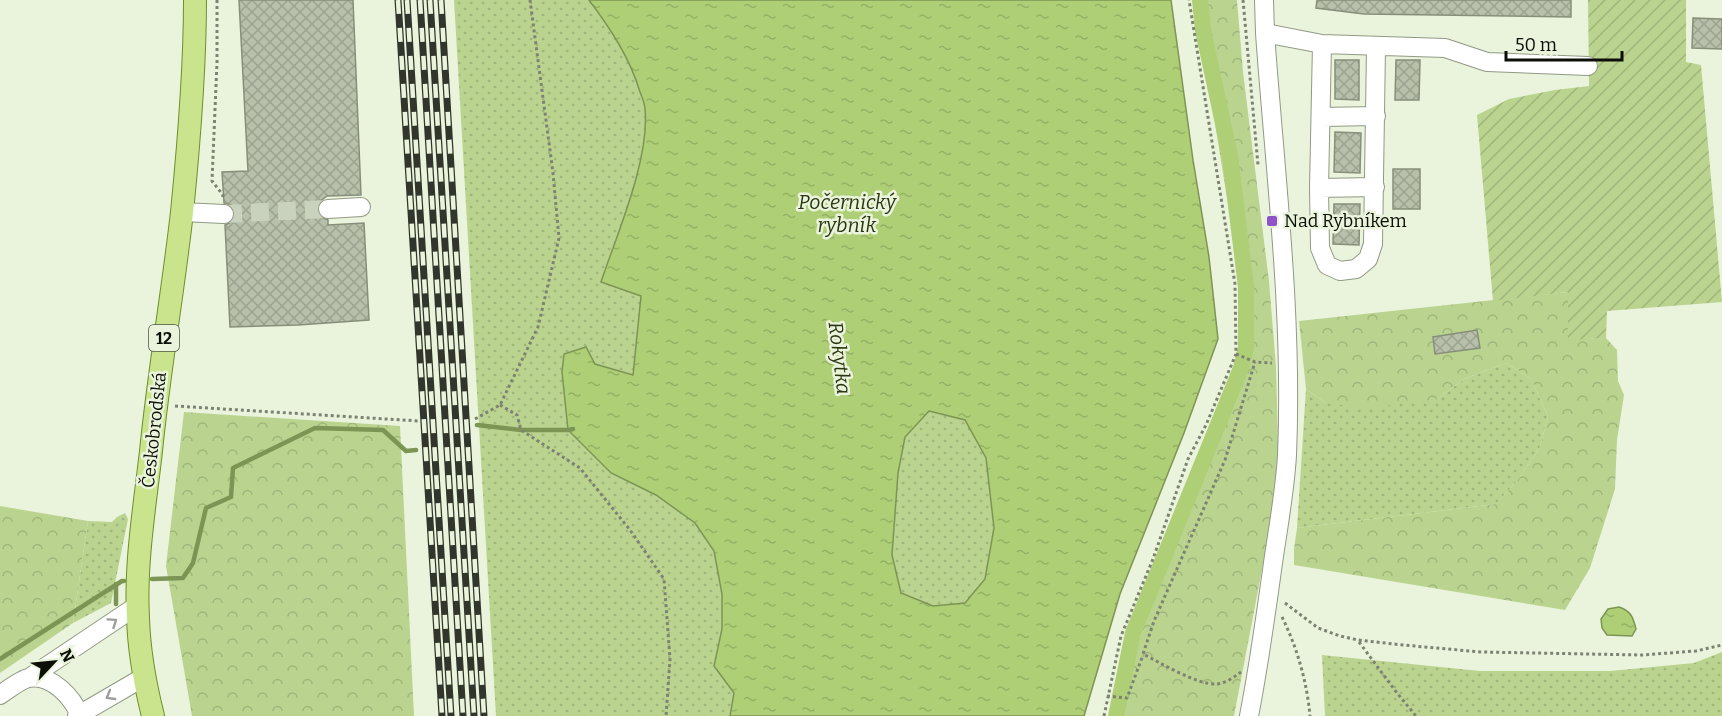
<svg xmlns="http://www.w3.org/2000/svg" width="1722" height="716" viewBox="0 0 1722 716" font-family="Bitter,serif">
	<defs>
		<pattern id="grass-dots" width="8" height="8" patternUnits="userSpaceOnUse" patternTransform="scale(1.5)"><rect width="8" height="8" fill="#bad48f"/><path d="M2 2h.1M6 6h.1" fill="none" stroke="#9fb57a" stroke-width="1.8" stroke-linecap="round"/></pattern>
		<pattern id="forest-crowns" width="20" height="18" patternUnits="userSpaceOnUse" patternTransform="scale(1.5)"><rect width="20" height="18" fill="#bad48f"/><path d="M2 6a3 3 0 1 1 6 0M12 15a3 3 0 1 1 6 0" fill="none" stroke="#9fb57a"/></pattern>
		<pattern id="garden-furrows" width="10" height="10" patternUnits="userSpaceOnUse" patternTransform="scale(1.5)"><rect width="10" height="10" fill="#bad48f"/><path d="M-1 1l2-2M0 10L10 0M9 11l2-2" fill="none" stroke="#9fb57a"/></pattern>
		<pattern id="water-ripples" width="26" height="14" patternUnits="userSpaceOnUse" patternTransform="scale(1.5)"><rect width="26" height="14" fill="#aecf75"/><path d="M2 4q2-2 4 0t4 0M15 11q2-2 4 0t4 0" fill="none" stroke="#94b164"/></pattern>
		<pattern id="building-cross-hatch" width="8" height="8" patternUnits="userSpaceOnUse" patternTransform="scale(1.5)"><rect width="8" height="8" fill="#b7c0aa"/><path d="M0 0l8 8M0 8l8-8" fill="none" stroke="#9ca491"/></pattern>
	</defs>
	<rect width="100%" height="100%" fill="#eaf4dc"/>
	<path fill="url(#grass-dots)" d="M454,0H589C610,28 630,58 640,92C642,97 645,104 645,109C650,159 617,234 601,282L641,296L633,375L595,364L562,372L568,430L611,473L656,495L695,523L714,551L722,594V629L714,666L734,693L730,716H496Z
		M1506,363L1531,379L1548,416L1540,447L1517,481L1496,504L1297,528L1306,389L1326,403L1436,400L1464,379Z
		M929,411L965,420L986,458L994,528L985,579L965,603L933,606L901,593L892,555L898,473L905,437Z
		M125,513L128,519L111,603L73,623L88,521L112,522L117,517Z
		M1722,652V716H1325L1322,655L1480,671H1610L1694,663Z"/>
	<path fill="url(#forest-crowns)" fill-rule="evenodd" d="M1195,0H1237L1243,72L1269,281L1276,367L1279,481L1234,716H1120L1127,675L1186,504L1230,396L1242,348L1241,285Z
		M1568,292V339L1606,338L1617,350L1618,381L1624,395L1617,440L1615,489L1590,568L1565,610L1294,565V549L1297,528L1496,504L1517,481L1540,447L1548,416L1531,379L1506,363L1464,379L1436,400L1365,408L1326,403L1306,389L1299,321ZM1477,330L1479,348L1435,354L1433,337Z
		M184,412L400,426L414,716H192L166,566Z
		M0,506L88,521L73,623L0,673Z"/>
	<path fill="url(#garden-furrows)" d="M1588,0H1686V62L1701,65L1722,302L1607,311L1606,338L1568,340V292L1493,301L1477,115L1509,99L1555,90L1589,86Z"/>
	<path fill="url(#water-ripples)" stroke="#7d9554" stroke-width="1.5" fill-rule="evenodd" d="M589,0H1171L1193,160L1209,257L1218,339L1184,433L1120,594L1084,716H730L734,693L714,666L722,629V594L714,551L695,523L656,495L611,473L568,430L562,372L564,354L586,347L595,364L633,375L641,296L601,282C617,234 650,159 645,109C645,104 642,97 640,92C630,58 610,28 589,0ZM929,411L965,420L986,458L994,528L985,579L965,603L933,606L901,593L892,555L898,473L905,437Z
		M1619,607C1631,611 1633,617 1636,629L1632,636L1607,635L1602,628L1601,619L1608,609Z"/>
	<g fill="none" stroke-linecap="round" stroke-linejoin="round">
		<path stroke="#7d9554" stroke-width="4.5" d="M477,425L521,430H568L573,429
			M152,579L183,578L193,563L206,508L231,497L233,468L315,428L383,430L406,451L416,450
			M116,604V584
			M0,659L122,581H124"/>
		<path stroke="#aecf75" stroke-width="16" d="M1116,716L1133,633L1241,368L1246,347V287L1230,156L1203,30L1200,0"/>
	</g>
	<path fill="url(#building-cross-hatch)" stroke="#878f7a" stroke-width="1.5" d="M239,0H353L361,195L327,196L318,203L317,209L319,216L328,220V225L364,223L369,320L298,325L230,327L225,225L233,221L235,214L234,208L231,205L224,203L222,172L248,171Z
		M1317,0H1571V17L1364,14L1316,8Z
		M1693,18L1722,19V49L1692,48Z
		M1335,60H1359V100L1335,99Z
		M1396,60H1420L1419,100H1395Z
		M1335,132L1361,133L1360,173L1334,172Z
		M1393,169H1420V209H1393Z
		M1334,204H1360L1359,245L1333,244Z
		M1477,330L1480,348L1435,354L1433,337Z"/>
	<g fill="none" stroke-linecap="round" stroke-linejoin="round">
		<path stroke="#c9d2bc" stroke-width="18" stroke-dasharray="18 9" stroke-linecap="butt" d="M224,214L328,209"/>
		<g stroke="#919984" stroke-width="20">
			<path id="minor" d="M1265,33L1322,44L1445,48L1487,62L1588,66
				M1322,44L1319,188L1320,248L1327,265L1340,271L1356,269L1368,259L1373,244L1376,47
				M1321,117L1376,116
				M1319,188L1375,187
				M328,209L361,207
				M182,212L224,214
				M29,678L138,605
				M0,695C7,690 22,679 29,678C52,674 73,698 80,716
				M77,716L144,677
				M1249,716C1259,665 1266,614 1273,563C1278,528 1285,491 1287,455C1293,314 1275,173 1265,33L1264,0"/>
		</g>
		<g stroke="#6f8e2b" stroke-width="24">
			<path id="major" d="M153,716C145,684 139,651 138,618C135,562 145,505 151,451C159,371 173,292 182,212C189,142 195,71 195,0"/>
		</g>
		<path stroke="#7d8373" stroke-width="3" stroke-dasharray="3 3" stroke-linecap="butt" d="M217,0V62L212,181L223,195L222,198
			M1243,0L1258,165
			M1236,354L1255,362L1272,363
			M500,405L517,415L521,430L580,468L630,530L664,579L670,659L666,716
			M175,406L419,421
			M475,419L500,405L538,327L559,238L553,173L530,0
			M1285,603L1318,628L1340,636L1358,640L1403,645L1481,652L1642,655L1696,651L1722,645
			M1282,617C1297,647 1307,682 1310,716
			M1359,642L1397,693L1416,716
			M1241,672C1234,677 1225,684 1216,684C1197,685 1161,663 1143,654L1154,621L1225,460L1255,362
			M1107,696L1127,698L1143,655
			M1104,716L1121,636L1153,559L1188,459L1206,425L1236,354L1235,284L1189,0"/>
		<use href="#minor" stroke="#fff" stroke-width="18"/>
		<use href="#major" stroke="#c9e48c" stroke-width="22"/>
		<g stroke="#31352b" stroke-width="7">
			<path id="rail" d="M398,0L442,716
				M407,0L451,716
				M420,0L463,716
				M430,0L474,716
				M441,0L484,716"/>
		</g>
		<use href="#rail" stroke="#eaf4dc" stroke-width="4.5" stroke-dasharray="14" stroke-linecap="butt"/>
	</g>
	<defs><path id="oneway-chevron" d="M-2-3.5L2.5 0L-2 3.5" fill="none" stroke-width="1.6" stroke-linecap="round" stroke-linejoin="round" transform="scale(1.5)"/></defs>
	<g stroke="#9e9f9c">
		<use href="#oneway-chevron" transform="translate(113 622) rotate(-34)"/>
		<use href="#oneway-chevron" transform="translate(110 696) rotate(150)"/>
	</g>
	<rect fill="#8f52c8" stroke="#eaf4dc" stroke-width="2" x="1266" y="215" width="12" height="12" rx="3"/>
	<g text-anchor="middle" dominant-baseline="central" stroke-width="5" stroke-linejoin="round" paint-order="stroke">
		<rect fill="#eaf4dc" stroke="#4f5447" stroke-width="1.5" x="149" y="325" width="30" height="26" rx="4.5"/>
		<g font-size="16" font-weight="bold" fill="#0c0f07">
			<text x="164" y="338">12</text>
		</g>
		<g font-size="18" fill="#0c0f07" stroke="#eaf4dc" text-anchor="start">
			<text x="1284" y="221">Nad Rybníkem</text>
		</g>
		<g font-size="18" fill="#0c0f07" stroke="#eaf4dc">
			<text transform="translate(154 430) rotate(-84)">Českobrodská</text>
		</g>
		<g font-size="20" font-style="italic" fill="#2a3711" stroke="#eaf4dc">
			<text x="847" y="202">Počernický<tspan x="847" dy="23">rybník</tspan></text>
			<text transform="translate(840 358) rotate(83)">Rokytka</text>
		</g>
	</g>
	<g transform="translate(54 662) rotate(64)" stroke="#eaf4dc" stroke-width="4.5" paint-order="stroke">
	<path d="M0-4.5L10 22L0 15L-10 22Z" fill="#0c0f07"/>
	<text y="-9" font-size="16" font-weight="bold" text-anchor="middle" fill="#0c0f07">N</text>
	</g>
	<path d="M1506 51v9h116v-9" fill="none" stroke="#0c0f07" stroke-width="3"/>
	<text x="1515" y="51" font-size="18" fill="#0c0f07" stroke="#eaf4dc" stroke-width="4.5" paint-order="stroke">50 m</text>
</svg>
